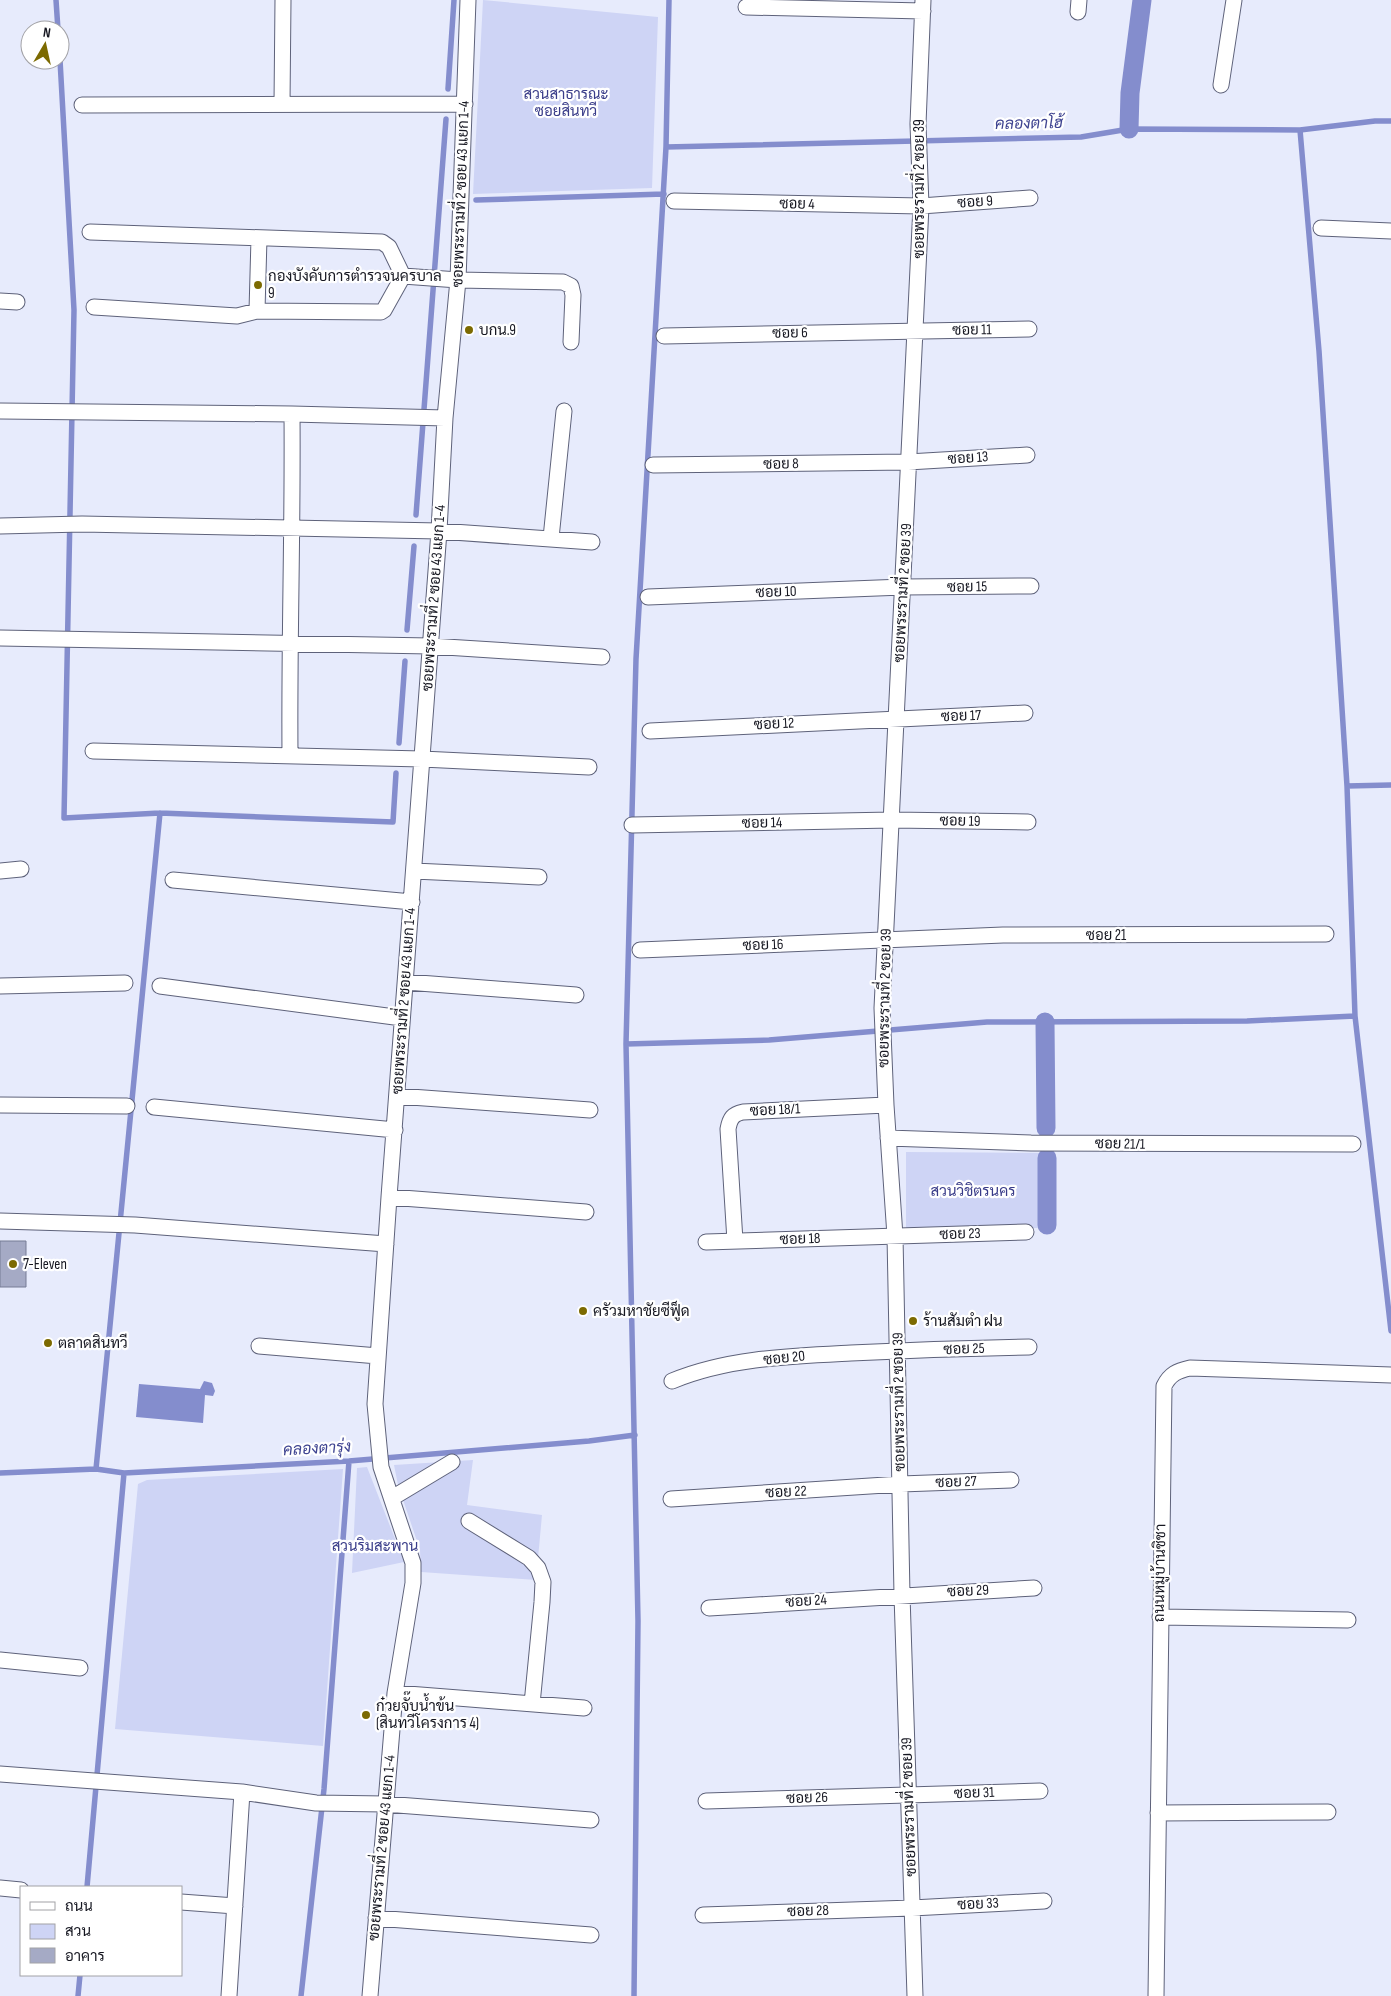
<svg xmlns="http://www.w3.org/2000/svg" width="1391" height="1996" viewBox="0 0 1391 1996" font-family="'Sofia Sans Condensed',Sarabun,sans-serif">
	<rect width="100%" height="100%" fill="#e7ebfc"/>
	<path fill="#ced4f5" d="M483,0L658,17L652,188L473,194Z
		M906,1152L1041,1153V1228H906Z
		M473,1460L467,1505L542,1515L536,1580L421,1572L420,1550L398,1485L394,1465Z
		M367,1467L404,1562L352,1573L357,1468Z
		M343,1469L323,1746L115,1729L138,1484L147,1480Z"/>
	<path fill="#848dcd" d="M204,1381L212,1383L215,1391L213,1396L205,1395L203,1423L136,1417L139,1384L200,1389Z"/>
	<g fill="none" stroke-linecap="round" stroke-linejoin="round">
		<path stroke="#848dcd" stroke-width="5.5" d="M56,0L58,30
			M60,60L74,310L64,818L160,813L393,822L396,773
			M448,89L454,0
			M666,147L1081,137L1129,129L1300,130L1375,121H1391
			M476,200L664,194
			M416,515L446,119
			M407,630L414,546
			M399,743L405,661
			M1347,786L1391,785
			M1355,1016L1391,1331
			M626,1044L769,1040L987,1022L1247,1021L1355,1016L1347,786L1319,351L1300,130
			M96,1469L160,813
			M0,1473L96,1469L124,1473L349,1461L589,1441L635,1435
			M87,1887L124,1473
			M78,1996L80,1975
			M301,1996L324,1789L349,1461
			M634,1996L638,1621L626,1044L636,659L666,147L669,0"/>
		<path stroke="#848dcd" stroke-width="19" d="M1129,129L1130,93L1142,0
			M1045,1022L1046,1128
			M1047,1158V1225"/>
	</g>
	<path fill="#a5aac5" stroke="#777c95" d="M0,1241H26V1287H0Z"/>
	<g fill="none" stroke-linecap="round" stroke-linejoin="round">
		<g stroke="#5e627a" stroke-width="17">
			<path id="street" d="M746,7L923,11
				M1078,12L1079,0
				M1221,85L1234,0
				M282,104L283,0
				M82,105L465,104
				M674,201L921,206L1030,198
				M1321,228L1391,231
				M90,232L382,242L389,247L403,276
				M0,301L17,302
				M94,307L237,316L257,311L381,312L384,310L403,276L458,280L563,282L571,286L573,295L571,342
				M257,311L259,238
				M664,336L1029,329
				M0,411L292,414L445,418
				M653,465L908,462L1027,455
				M0,526L82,524L439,531L592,542
				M551,538L564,411
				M648,597L903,587L1031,586
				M0,638L430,646L602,657
				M650,731L1025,713
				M93,751L422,759L589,767
				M290,755C289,641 293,528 292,414
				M632,825L892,820L1028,822
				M0,871L21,869
				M414,871L539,877
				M173,880L412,902
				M640,950L1003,935L1326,934
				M406,982L576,995
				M0,986L125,983
				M160,986L402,1018
				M397,1096L590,1110
				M0,1105L127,1106
				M154,1107L395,1130
				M888,1138L1031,1143L1353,1144
				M389,1197L586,1212
				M0,1221L135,1225L386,1244
				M735,1241L728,1129C730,1118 733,1114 743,1112L886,1105
				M706,1242L1026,1232
				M259,1346L378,1356
				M672,1381C727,1358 791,1356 851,1353C910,1350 970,1348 1029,1347
				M392,1498L452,1462
				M671,1499L901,1484L1011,1480
				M469,1521L529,1558L538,1568L543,1582L542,1602L532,1704
				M709,1608L1034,1588
				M1160,1617L1348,1620
				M0,1660L80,1668
				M395,1693L584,1708
				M0,1774L242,1792
				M706,1801L1040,1791
				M1158,1813L1328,1812
				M0,1888L21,1890
				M181,1902L235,1906
				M703,1915L912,1908L1044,1901
				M376,1918L591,1935
				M229,1996L242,1792L316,1803L385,1804L591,1820
				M370,1996L395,1693L413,1583V1563L381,1467L375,1404L389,1197L439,531L445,418L458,280L468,0
				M915,1996L902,1595L895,1236L886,1105L882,1008L915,330L921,206L918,124L923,0
				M1156,1996L1164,1386C1170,1374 1177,1371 1190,1368L1391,1375"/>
		</g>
		<use href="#street" stroke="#fff" stroke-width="15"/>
	</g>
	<g fill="#7c6a01" stroke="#fff" stroke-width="2">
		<circle cx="258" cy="285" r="5"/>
		<circle cx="469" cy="330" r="5"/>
		<circle cx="13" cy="1264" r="5"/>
		<circle cx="583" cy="1311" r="5"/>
		<circle cx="913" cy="1321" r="5"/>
		<circle cx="48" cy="1343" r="5"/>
		<circle cx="366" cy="1715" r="5"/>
	</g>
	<g text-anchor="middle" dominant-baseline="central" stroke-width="4.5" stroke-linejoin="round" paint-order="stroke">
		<g font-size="15" fill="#393c89" stroke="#fff">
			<text x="566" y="94">สวนสาธารณะ<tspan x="566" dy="17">ซอยสินทวี</tspan></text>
			<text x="973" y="1191">สวนวิชิตรนคร</text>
			<text x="375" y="1546">สวนริมสะพาน</text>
		</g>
		<g font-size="15" fill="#161721" stroke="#fff">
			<text transform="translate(919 189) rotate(-90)">ซอยพระรามที่ 2 ซอย 39</text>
			<text transform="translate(461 194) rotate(-88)">ซอยพระรามที่ 2 ซอย 43 แยก 1-4</text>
			<text transform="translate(975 202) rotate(-4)">ซอย 9</text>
			<text transform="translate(797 204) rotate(1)">ซอย 4</text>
			<text transform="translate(972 330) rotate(-1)">ซอย 11</text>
			<text transform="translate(790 333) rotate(-1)">ซอย 6</text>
			<text transform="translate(968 458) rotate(-4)">ซอย 13</text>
			<text transform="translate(781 464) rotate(-1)">ซอย 8</text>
			<text transform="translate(967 587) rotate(-1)">ซอย 15</text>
			<text transform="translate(776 592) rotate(-2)">ซอย 10</text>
			<text transform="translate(903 593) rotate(-87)">ซอยพระรามที่ 2 ซอย 39</text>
			<text transform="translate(434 598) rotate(-86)">ซอยพระรามที่ 2 ซอย 43 แยก 1-4</text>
			<text transform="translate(961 716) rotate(-2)">ซอย 17</text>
			<text transform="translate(774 724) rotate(-3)">ซอย 12</text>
			<text transform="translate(960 821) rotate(1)">ซอย 19</text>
			<text transform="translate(762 823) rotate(-1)">ซอย 14</text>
			<text x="1106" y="935">ซอย 21</text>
			<text transform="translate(763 945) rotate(-2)">ซอย 16</text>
			<text transform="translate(885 998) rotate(-89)">ซอยพระรามที่ 2 ซอย 39</text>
			<text transform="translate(404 1001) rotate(-86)">ซอยพระรามที่ 2 ซอย 43 แยก 1-4</text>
			<text transform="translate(775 1110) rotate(-3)">ซอย 18/1</text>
			<text transform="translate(1120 1144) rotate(1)">ซอย 21/1</text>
			<text transform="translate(960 1234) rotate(-2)">ซอย 23</text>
			<text transform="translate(800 1239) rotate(-2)">ซอย 18</text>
			<text transform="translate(964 1349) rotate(-2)">ซอย 25</text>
			<text transform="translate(784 1358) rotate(-6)">ซอย 20</text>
			<text transform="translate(899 1402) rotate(-91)">ซอยพระรามที่ 2 ซอย 39</text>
			<text transform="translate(956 1482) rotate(-2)">ซอย 27</text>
			<text transform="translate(786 1492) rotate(-3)">ซอย 22</text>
			<text transform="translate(1160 1573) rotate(-89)">ถนนหมู่บ้านชิชา</text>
			<text transform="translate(968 1591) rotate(-3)">ซอย 29</text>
			<text transform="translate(806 1601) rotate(-4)">ซอย 24</text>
			<text transform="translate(974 1793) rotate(-2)">ซอย 31</text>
			<text transform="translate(807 1798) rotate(-2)">ซอย 26</text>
			<text transform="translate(909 1807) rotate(-92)">ซอยพระรามที่ 2 ซอย 39</text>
			<text transform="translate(382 1848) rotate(-85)">ซอยพระรามที่ 2 ซอย 43 แยก 1-4</text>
			<text transform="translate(978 1904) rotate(-3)">ซอย 33</text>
			<text transform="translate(808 1911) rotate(-2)">ซอย 28</text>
		</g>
		<g font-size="15" fill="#161721" stroke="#fff" text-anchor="start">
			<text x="268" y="276">กองบังคับการตำรวจนครบาล<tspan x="268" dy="17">9</tspan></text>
			<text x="479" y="330">บกน.9</text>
			<text x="23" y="1264">7-Eleven</text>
			<text x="593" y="1311">ครัวมหาชัยซีฟู็ด</text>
			<text x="923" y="1321">ร้านสัมตำ ฝน</text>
			<text x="58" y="1343">ตลาดสินทวี</text>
			<text x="376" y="1706">ก๋วยจั๊บน้ำข้น<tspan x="376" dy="17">(สินทวีโครงการ 4)</tspan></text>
		</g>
		<g font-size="16" font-style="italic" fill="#3f4491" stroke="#fff">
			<text transform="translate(1029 124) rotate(-1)">คลองตาโฮ้</text>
			<text transform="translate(317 1449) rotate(-3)">คลองตารุ่ง</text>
		</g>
	</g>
	<rect x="20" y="1886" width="162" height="90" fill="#ffffff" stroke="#a2a2a6"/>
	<rect x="30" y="1902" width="25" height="8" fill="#ffffff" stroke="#a2a2a6"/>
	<text x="65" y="1911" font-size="15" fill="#161721">ถนน</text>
	<rect x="30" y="1924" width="25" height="15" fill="#ced4f5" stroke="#a2a2a6"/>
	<text x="65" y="1936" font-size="15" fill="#161721">สวน</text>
	<rect x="30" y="1948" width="25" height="15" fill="#a5aac5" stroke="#a2a2a6"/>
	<text x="65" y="1961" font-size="15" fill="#161721">อาคาร</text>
	<g transform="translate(45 45) rotate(9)"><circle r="24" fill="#ffffff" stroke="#a2a2a6"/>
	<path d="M0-4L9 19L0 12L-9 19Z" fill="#7c6a01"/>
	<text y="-8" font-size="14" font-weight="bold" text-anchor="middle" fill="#161721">N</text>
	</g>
</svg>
